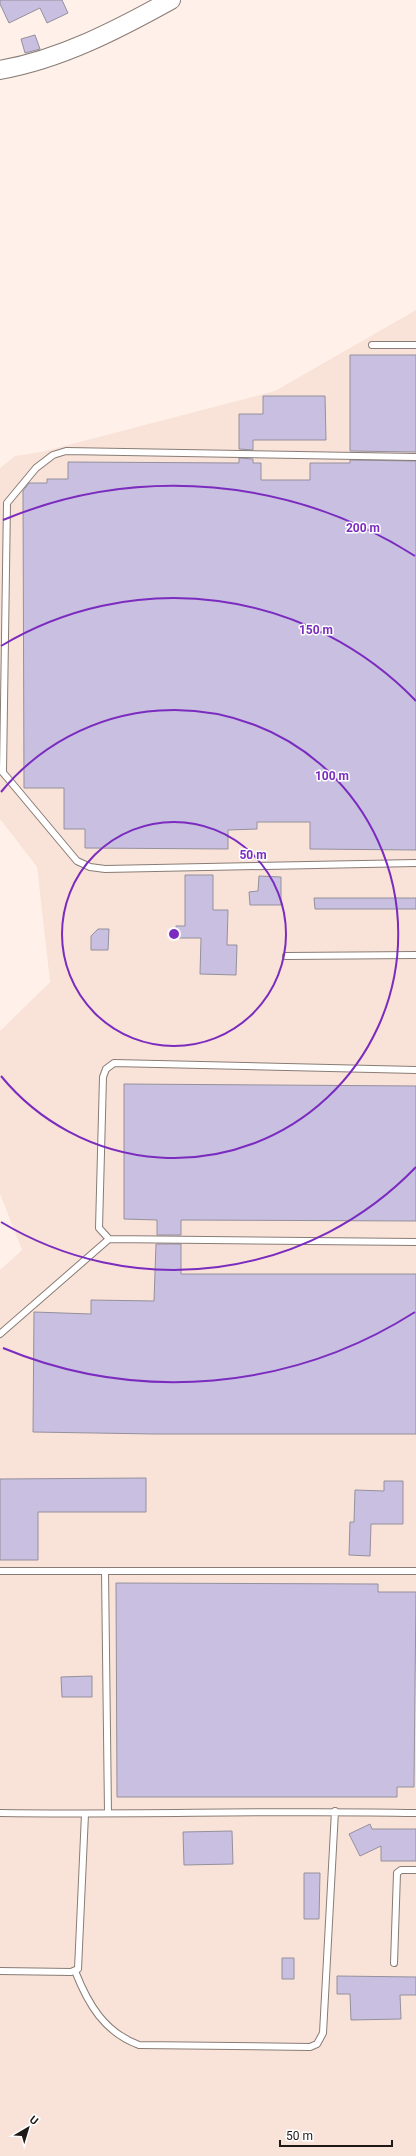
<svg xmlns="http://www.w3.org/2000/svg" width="416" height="2156" viewBox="0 0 416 2156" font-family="Roboto,sans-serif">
	<rect width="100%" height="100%" fill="#fff1e9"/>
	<path fill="#f9e3d8" d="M416,310V2156H0V1270L22,1250L0,1194V1031L50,982L37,867L0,819V468L15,456L41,452L275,391Z"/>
	<path fill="#c9bfe1" stroke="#94909c" d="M0,0H62L68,13L47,23L40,8L9,23L0,4Z
		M35,35L40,49L25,53L21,39Z
		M350,355H416V452L350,451Z
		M263,396H325L326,440H253V450L239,449V414H263Z
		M239,458L253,459V463H261V480H310V463H350V460L416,461V850L310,849V822H257V829L228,830V849L85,848V829H64V788H24L23,491L29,483H47V479H68V462L239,463Z
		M185,875H213V910H228L227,945H237L236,975L200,974L201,938H176V926H185Z
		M259,876L281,877V905H250L249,892L258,891Z
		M314,898H416V909H315Z
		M98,929H109L108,950H91V936Z
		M124,1084L416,1086V1221L181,1220V1235H157V1220L124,1219Z
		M156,1244H181V1274H416V1434H155L33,1432L34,1312L91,1314V1300L154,1301Z
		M146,1478V1512H38V1560H0V1479Z
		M384,1481H403V1524H371L370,1556L349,1555L350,1522H354L355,1490L384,1491Z
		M116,1583L378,1584V1592H416L414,1787H397V1797H117Z
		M92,1676V1697H62L61,1677Z
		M370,1824L372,1829H416V1861H381V1846L360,1856L349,1834Z
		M232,1831L233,1864L184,1865L183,1832Z
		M304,1873H320L319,1919H304Z
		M282,1958H294V1979H282Z
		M337,1976L416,1977V1995H400L401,2019L351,2020L350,1994H337Z"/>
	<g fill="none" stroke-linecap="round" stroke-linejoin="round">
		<g stroke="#897c76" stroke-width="8">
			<path id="lane" d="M372,345H416
				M0,769L77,861L90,867L105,869L416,863
				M3,771L7,503L36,468L53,455L66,451L416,457
				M286,956L416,955
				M109,1239L99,1228L103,1077L106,1069L114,1063L416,1070
				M0,1334L109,1239L416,1242
				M0,1571H416
				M105,1571L108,1813
				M0,1813C139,1815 277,1810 416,1813
				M394,1963L397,1873L401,1870H416
				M0,1971L71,1972L78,1969L85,1814
				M75,1971C88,2004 104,2032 139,2045L310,2047L317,2044L323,2033L335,1811"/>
		</g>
		<g stroke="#897c76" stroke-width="20">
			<path id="secondary" d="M0,70C61,59 117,30 171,0"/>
		</g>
		<use href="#lane" stroke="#fff" stroke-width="6"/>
		<use href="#secondary" stroke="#fff" stroke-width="18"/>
	</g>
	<g fill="none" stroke="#7b2cbf" stroke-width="2">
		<circle cx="174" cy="934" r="112"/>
		<path d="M1 792A224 224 0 1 1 1 1076"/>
		<path d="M416 1167A336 336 0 0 1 1 1222M1 646A336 336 0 0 1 416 701"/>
		<path d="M415 1312A448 448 0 0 1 3 1348M3 520A448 448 0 0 1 415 556"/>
	</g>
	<circle cx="174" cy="934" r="6" fill="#7b2cbf" stroke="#fff" stroke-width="2"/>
	<g font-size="12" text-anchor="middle" font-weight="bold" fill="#7b2cbf" stroke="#fff" stroke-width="3" stroke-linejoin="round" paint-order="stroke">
		<text x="363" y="532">200 m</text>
		<text x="316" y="634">150 m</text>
		<text x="332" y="780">100 m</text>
		<text x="253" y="859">50 m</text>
	</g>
	<g transform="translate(28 2128) rotate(38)" stroke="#ffffff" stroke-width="3" paint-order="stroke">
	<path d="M0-3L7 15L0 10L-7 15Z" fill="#1e1917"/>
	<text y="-6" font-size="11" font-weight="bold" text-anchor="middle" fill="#1e1917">U</text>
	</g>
	<path d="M280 2140v6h112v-6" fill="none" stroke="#1e1917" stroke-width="2"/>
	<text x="286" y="2140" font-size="12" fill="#1e1917" stroke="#ffffff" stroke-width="3" paint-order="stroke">50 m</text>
</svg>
